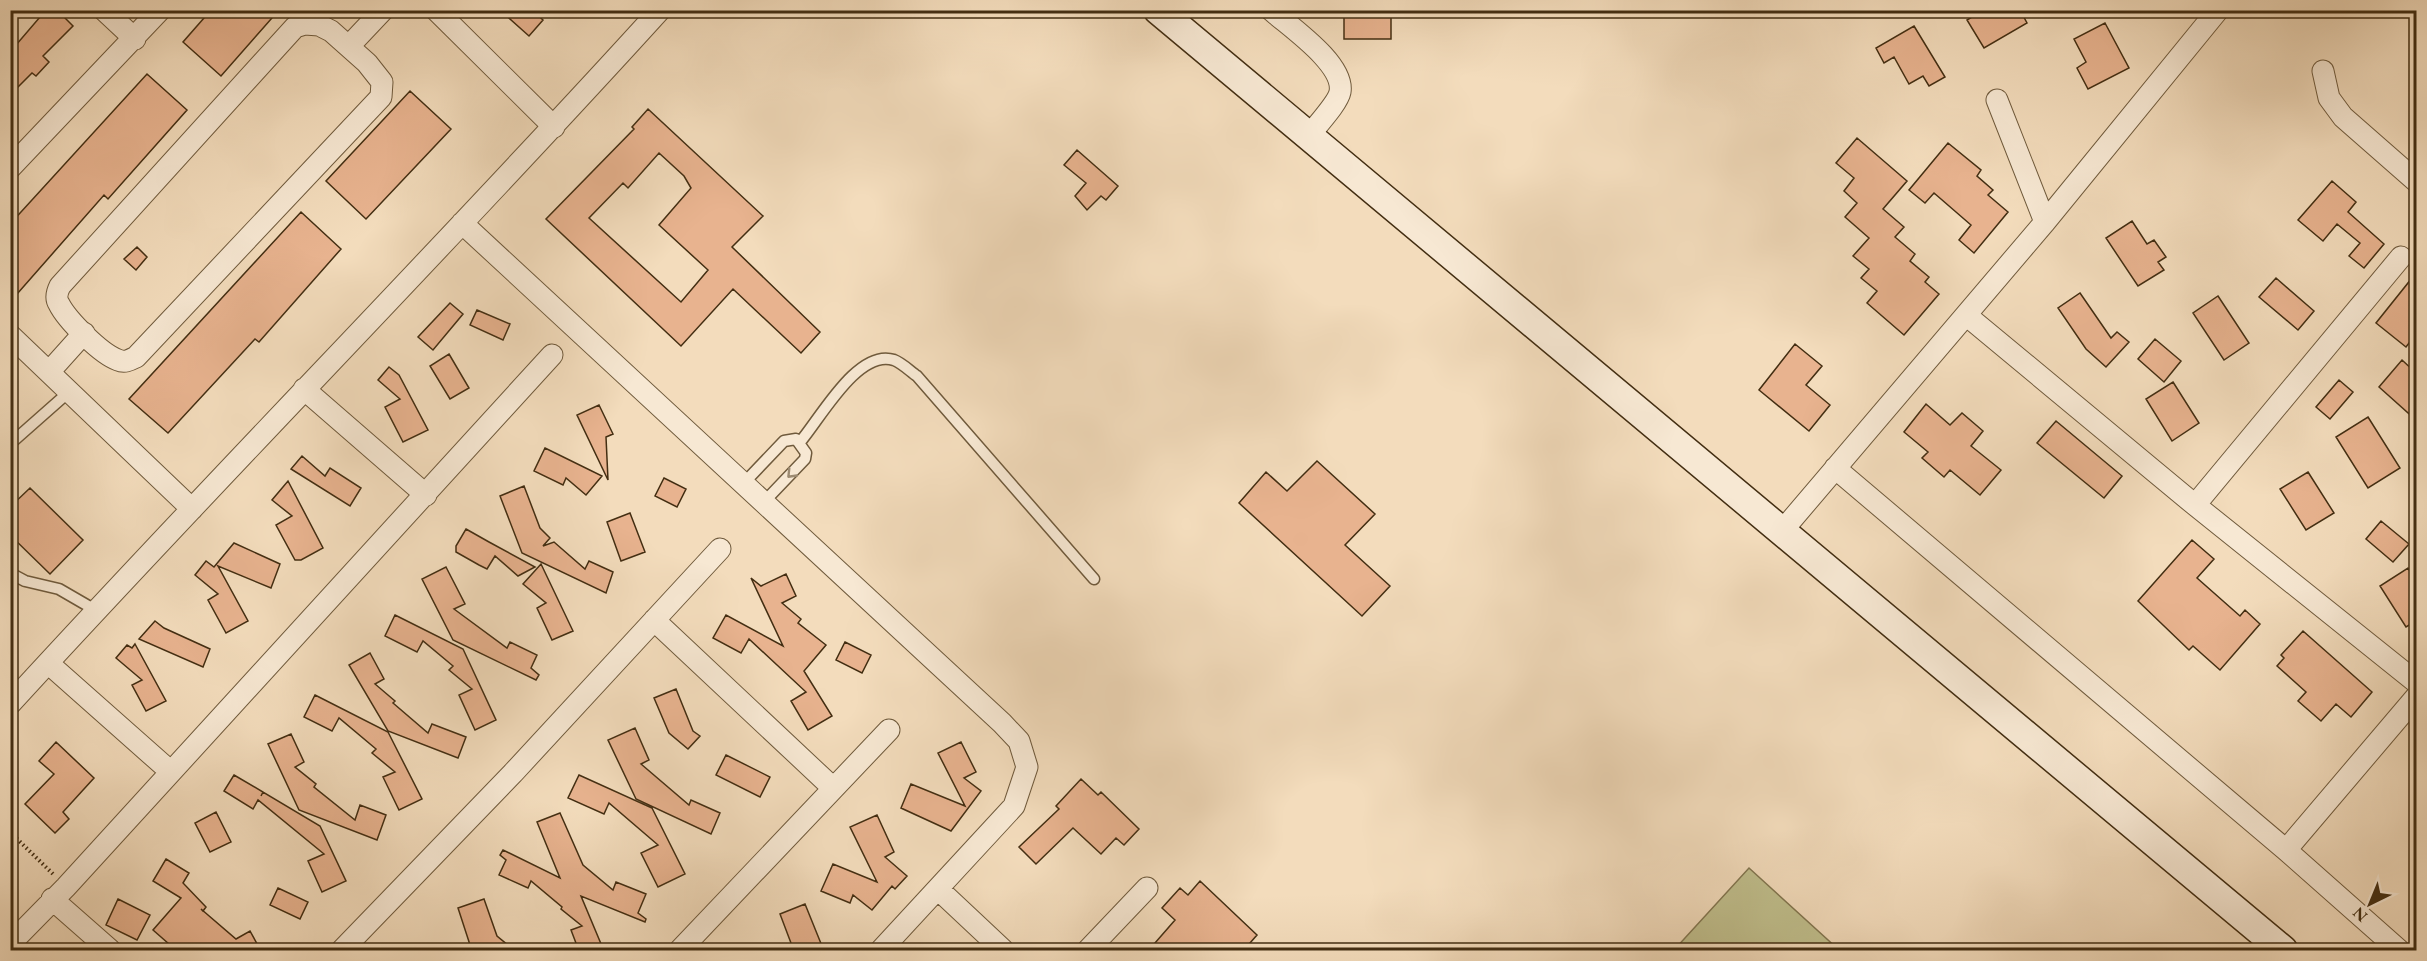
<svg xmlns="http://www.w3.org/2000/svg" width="2427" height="961" viewBox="0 0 2427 961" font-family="'EB Garamond',serif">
	<rect width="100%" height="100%" fill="#f3dcbc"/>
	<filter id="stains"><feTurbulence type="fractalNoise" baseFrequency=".00333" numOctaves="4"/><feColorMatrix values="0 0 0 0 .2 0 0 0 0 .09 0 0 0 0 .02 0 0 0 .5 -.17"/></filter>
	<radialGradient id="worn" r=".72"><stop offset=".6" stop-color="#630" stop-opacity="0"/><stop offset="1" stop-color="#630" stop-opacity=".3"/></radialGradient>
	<path fill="#c0bf8d" stroke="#827650" stroke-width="1.5" d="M1749,868L1839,950H1674Z"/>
	<path fill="#e8b38f" stroke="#432e12" stroke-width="1.5" fill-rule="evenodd" d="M46,10H57L73,26L43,56L49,62L36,76L32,73L10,95V52Z
		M211,10H279L221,76L183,42Z
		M500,10H532L543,20L529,36Z
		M1344,10H1391V39H1344Z
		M1983,10H2020L2027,23L1984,48L1967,20Z
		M2105,23L2129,68L2088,89L2077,68L2086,62L2074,39Z
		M1914,26L1945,77L1929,86L1923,76L1909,84L1894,57L1884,63L1876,48Z
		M147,74L187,110L108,199L104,195L10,302V224Z
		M410,91L451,129L366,219L326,181Z
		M648,109L763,216L732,247L820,332L801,353L733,289L681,346L546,219L634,129L632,127ZM659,153L684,176L691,188L659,225L708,270L681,302L589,218L623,183L628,188Z
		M1857,138L1907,181L1883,209L1904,227L1895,237L1915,254L1910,261L1929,277L1925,282L1939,294L1904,335L1867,303L1877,291L1861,278L1869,269L1853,256L1869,238L1845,217L1857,203L1844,191L1854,178L1836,163Z
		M1948,143L1981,170L1977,176L1993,190L1988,195L2008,212L1974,253L1959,240L1971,225L1934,193L1925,203L1909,190Z
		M1077,150L1118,186L1106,200L1101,196L1087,210L1075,196L1086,183L1064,165Z
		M2332,181L2356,202L2348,212L2384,244L2364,268L2349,256L2360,243L2337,224L2323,241L2298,220Z
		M301,212L341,249L259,342L255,339L168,433L129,399Z
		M2132,221L2147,244L2154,240L2166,257L2158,262L2164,270L2138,286L2106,238Z
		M137,247L147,257L136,270L124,259Z
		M2416,273V334L2406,347L2376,323Z
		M2276,278L2314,311L2298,330L2259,297Z
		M2080,293L2111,338L2117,332L2129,342L2106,367L2086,349L2058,308Z
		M2218,296L2249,343L2224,360L2193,313Z
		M450,303L463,314L433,350L418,337Z
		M477,310L510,324L503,340L470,325Z
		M2155,339L2181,361L2164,382L2138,359Z
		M1795,344L1822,366L1806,385L1830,405L1809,431L1759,390Z
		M449,354L469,388L450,399L430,366Z
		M2402,360L2416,373V420L2379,387Z
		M389,367L399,375L428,430L403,442L385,407L400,399L378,380Z
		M2339,380L2353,392L2330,419L2316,407Z
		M2173,382L2199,423L2172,441L2146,399Z
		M1926,404L1950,425L1962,413L1983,431L1971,446L2001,470L1980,495L1950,470L1944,477L1922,458L1928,452L1904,432Z
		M599,405L613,434L606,437L608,480L577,415Z
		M2368,417L2400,468L2368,488L2336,437Z
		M2056,421L2122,476L2104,498L2037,443Z
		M545,448L602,476L586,495L566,478L563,485L534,471Z
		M302,456L325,476L330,468L361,488L350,506L291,469Z
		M1317,461L1375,514L1345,545L1390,586L1362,616L1239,503L1266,472L1287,491Z
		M2308,472L2334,513L2306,530L2280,489Z
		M664,478L686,489L677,507L655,496Z
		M288,481L323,548L301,560H295L276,525L292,516L272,500Z
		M524,486L540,528L550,538L543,546L554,542L585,569L589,561L613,572L606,593L522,553L500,496Z
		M30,488L83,540L50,574L10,535V507Z
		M630,513L645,552L621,561L607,522Z
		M2381,521L2409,544L2393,562L2366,539Z
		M466,529L489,542L535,567L518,576L495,556L487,569L479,565L456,552V546Z
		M2192,540L2214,559L2197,578L2240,616L2245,610L2260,624L2220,670L2193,646L2189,650L2138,601Z
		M234,543L280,564L271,588L218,566L248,621L226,633L208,600L218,594L195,575L206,561L214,567Z
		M541,564L573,631L552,640L537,608L546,603L523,584Z
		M446,567L465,604L454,609L507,648L510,642L537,655L531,668L539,675L536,680L453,640L422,579Z
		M2408,568L2416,582V621L2406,627L2380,586Z
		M786,574L796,596L782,603L801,619L798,623L826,645L804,671L832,716L808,730L791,701L806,692L749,639L741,653L713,638L726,615L783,646L751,578L761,586Z
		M395,615L463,649L496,720L475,730L459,695L472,689L449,670L453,666L423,641L417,652L385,636Z
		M155,621L164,628L210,649L203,667L139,639Z
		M2303,631L2372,692L2351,717L2336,704L2321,721L2298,701L2306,692L2277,666L2284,658L2281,655Z
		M845,642L871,655L862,673L836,660Z
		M135,644L166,701L146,711L132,685L142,680L116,658L127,645L132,648Z
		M370,653L384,679L375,684L395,701L393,703L428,733L432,724L466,737L458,758L388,731L349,665Z
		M676,689L693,731L700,736L688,749L669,733L654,698Z
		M315,695L388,732L422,799L399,810L383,777L395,772L372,753L376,749L339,718L332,731L304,717Z
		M635,728L649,760L641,764L689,805L691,800L720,813L711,834L636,799L608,740Z
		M291,734L304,762L295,767L316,784L314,787L355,820L360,805L386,815L377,840L299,810L268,744Z
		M56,742L94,778L63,812L69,819L55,833L25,804L54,774L39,761Z
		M961,742L976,772L964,778L981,791L951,831L901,808L911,784L965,806L938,753Z
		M726,755L770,777L760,797L716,775Z
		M234,775L263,792L261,796L263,792L320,826L346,881L322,892L308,861L324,854L258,800L253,809L224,791Z
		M579,775L652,808L685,874L658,887L641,853L658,845L609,803L604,814L568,798Z
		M1081,779L1098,795L1101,792L1139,829L1124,845L1116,838L1101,854L1073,828L1036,864L1019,847L1059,809L1056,806Z
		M216,812L231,842L210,852L195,823Z
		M560,813L583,865L613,890L616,882L646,894L638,913L646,919L645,922L581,896L604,951H579L571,930L582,926L561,909L562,907L531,881L528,888L499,875L506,860L500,855L503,850L560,878L537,822Z
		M877,815L894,852L885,857L907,876L895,889L892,886L872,910L853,895L850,903L821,891L833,864L877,882L850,827Z
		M166,859L189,873L183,883L206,907L203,911L201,909L236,939L250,931L261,951H177L153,930L181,898L153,881Z
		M1200,881L1257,935L1243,951H1148L1175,920L1162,908L1180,888L1188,895Z
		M278,888L308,902L300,919L270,905Z
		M118,899L150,915L137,940L106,925Z
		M484,899L497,936L515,951H472L458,908Z
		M805,904L824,951H794L780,914Z"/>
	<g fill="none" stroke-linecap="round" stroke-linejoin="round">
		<g stroke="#6f5a3c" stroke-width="13">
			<path id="lane" d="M800,442C820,419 858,348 894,360C902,363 911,372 917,376L1094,579
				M10,444L70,391
				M743,484L784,441L796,439L806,453L805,459L763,503
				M10,573L25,581L59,589L97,611"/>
		</g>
		<g stroke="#6f5a3c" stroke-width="23">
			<path id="street" d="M104,10L135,39
				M436,10L554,127
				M1271,10C1290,27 1345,64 1340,92C1338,103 1316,126 1308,137
				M305,24L319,25L331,31L367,63L382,82L381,97L136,357C130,360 125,363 118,360C101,354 67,320 59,304C55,298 57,292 60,286L295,27Z
				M349,46L383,10
				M2323,71L2329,98L2343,117L2416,181
				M1997,100L2045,222
				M10,168L160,10
				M462,223L1002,723L1019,741L1027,767L1014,806L881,950
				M1966,315L2195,505L2416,682
				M10,335L192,509
				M49,372L84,333
				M304,389L426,495
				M1835,468L2286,850L2399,950
				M2195,505L2401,257
				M1782,531L2045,222L2218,10
				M654,620L833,788
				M48,663L171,772
				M10,704C224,470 447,245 660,10
				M2286,850L2416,697
				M938,889L1003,950
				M52,899L110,950
				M10,944L66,887L552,355
				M342,950L513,773L720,549
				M680,950L889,730
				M1088,950L1147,888"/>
		</g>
		<g stroke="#432e12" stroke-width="31">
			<path id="secondary" d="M1158,10L2283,950"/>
		</g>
		<path stroke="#432e12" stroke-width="4" stroke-dasharray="1.5 3" stroke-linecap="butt" d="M10,832L53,874"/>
		<use href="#lane" stroke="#f7e8d3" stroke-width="10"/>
		<use href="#street" stroke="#f7e8d3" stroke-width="21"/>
		<use href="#secondary" stroke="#f7e8d3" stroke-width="28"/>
	</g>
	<defs><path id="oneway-chevron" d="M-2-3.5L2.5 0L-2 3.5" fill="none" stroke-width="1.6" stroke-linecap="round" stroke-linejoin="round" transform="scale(1.5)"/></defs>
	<use stroke="#9d8b72" href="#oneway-chevron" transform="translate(791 474) rotate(134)"/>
	<rect width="2427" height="961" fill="none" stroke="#f3dcbc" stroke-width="36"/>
	<rect x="12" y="12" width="2403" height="937" fill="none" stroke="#432e12" stroke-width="3"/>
	<rect x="18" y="18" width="2391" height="925" fill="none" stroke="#432e12" stroke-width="1.5"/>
	<g transform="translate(2370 904) rotate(223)" stroke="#f7e8d3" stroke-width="4.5" paint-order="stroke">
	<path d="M0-4.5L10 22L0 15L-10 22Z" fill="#432e12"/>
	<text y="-9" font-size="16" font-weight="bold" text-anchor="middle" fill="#432e12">N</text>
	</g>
	<rect width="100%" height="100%" filter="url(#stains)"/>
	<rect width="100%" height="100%" fill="url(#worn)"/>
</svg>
